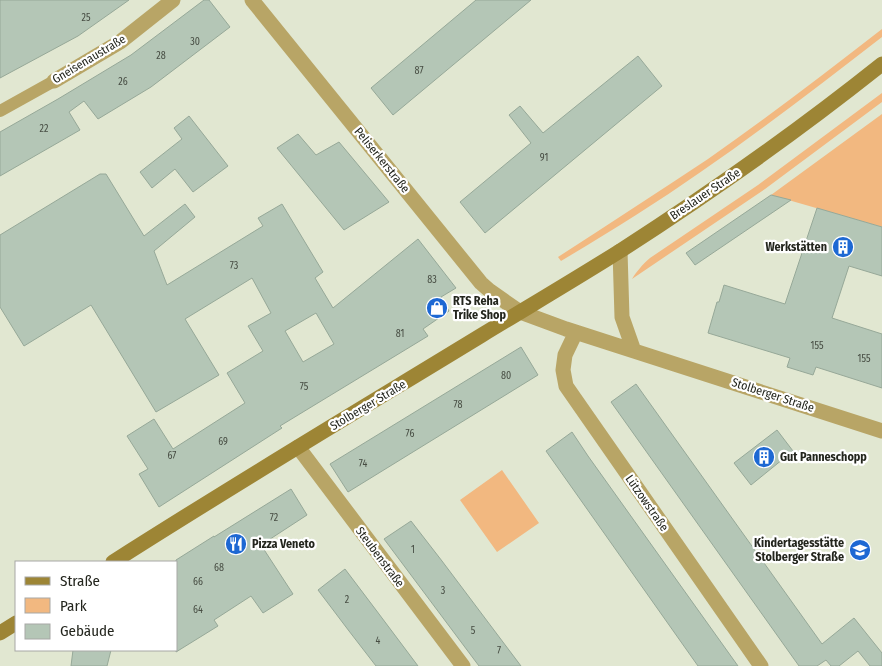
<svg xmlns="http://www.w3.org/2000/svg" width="882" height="666" viewBox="0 0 882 666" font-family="'Fira Sans Condensed',sans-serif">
	<rect width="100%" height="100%" fill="#e1e7d1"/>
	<path fill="#f2b880" d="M882,29V37C802,99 721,161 636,215C611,231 586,246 561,261L558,257C608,225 658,192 708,159C767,118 825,73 882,29Z
		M882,93V102L765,189L632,279C637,271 642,265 650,258L758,185Z
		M882,114V227L771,195Z
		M502,470L539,523L497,552L460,500Z"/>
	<path fill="#b4c6b6" stroke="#96a898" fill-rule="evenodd" d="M0,0H129L78,36L0,78Z
		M204,0H209L230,27L151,87L98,119L84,101L69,112L80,130L0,176V132L58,99L131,55Z
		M476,0H531L393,115L371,88Z
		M638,56L662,86L485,233L460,202L531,143L509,115L520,106L543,133Z
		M189,116L228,166L193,192L175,169L152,188L140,172L182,139L174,128Z
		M298,134L316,155L339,142L389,202L344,230L277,148Z
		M100,174H106L144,236L185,204L195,217L154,251L167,285L263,226L258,218L282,204L323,272L315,278L333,308L418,239L456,288L441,297L449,311L423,329L428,336L280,426L282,428L159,507L139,474L148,469L127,436L154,419L173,449L245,403L227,373L263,351L248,326L271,313L252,278L185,319L219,375L156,412L91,305L24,346L0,307V235ZM316,313L334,344L303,362L285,331Z
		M771,195L791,200L695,265L686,253Z
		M817,208L882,227V276L849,266L832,318L882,334V388L816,367L813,375L787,367L790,358L708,333L717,302H719L724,285L785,304Z
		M521,347L538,375L348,492L330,464Z
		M636,384L822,644L854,618L882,653V666H870L858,651L839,666H831L826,660L817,666H799L611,402Z
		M777,430L793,451L751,485L734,463Z
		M572,432L588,456L738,666H698L674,632L546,451Z
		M291,489L307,515L261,545L293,594L263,613L251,596L214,620L218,626L176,652V560L214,536V537Z
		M411,521L442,561L521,666H479L384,539Z
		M345,569L376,610L418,666H376L349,631L318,590Z
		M73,650H111L107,666H71Z"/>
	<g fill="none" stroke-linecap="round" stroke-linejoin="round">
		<path stroke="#b8a566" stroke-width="12" d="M0,111L54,81"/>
		<path stroke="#b8a566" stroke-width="15" d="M252,0L481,283L490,291L520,312L566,329L882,431
			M54,81L120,42L173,0
			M620,251L622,317L634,351
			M576,332L565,355L563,370L566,386L761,666
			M298,447L463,666"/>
		<path stroke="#9d8535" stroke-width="15" d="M113,562C235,484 359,410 482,335C528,307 574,280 620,251C710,193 798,131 882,64
			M0,633L16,623"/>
	</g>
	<defs>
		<g id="building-disc" transform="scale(1.125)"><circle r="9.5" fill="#1d68d3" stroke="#fff"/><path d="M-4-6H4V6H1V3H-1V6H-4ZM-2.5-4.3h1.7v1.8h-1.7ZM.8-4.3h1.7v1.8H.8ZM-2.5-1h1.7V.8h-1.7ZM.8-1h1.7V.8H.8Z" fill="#fff"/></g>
		<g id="shop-disc" transform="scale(1.125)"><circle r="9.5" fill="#1d68d3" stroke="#fff"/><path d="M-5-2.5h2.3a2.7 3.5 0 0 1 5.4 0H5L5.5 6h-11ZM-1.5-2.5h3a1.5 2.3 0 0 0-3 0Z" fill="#fff"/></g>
		<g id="restaurant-disc" transform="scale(1.125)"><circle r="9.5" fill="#1d68d3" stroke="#fff"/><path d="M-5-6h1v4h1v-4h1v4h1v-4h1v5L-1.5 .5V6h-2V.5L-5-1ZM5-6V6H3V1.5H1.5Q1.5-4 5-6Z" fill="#fff"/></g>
		<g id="school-disc" transform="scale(1.125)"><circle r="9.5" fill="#1d68d3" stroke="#fff"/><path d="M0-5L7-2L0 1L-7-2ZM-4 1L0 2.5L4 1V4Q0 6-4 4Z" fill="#fff"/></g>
	</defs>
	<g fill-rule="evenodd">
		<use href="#building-disc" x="843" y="247"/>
		<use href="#shop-disc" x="437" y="308"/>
		<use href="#building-disc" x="764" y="457"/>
		<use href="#restaurant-disc" x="236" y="544"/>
		<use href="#school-disc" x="860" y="550"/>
	</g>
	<g text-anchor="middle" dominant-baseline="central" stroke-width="4.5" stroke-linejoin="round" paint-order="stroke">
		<g font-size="10" fill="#474d43">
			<text x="86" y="18">25</text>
			<text x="195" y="42">30</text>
			<text x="161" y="56">28</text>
			<text x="419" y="71">87</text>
			<text x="123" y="82">26</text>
			<text x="44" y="129">22</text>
			<text x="544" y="158">91</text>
			<text x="234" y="266">73</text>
			<text x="432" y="280">83</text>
			<text x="400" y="334">81</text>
			<text x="817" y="346">155</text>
			<text x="864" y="359">155</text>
			<text x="506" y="376">80</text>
			<text x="304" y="387">75</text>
			<text x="458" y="405">78</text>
			<text x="410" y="434">76</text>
			<text x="223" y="442">69</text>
			<text x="172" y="456">67</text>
			<text x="363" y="464">74</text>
			<text x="274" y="518">72</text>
			<text x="413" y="550">1</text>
			<text x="219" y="568">68</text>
			<text x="198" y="582">66</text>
			<text x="443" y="591">3</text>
			<text x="347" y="600">2</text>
			<text x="198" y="610">64</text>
			<text x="473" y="631">5</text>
			<text x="378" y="641">4</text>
			<text x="499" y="651">7</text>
		</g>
		<g font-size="12" fill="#23251d" stroke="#fff">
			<text transform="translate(89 59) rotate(-31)">Gneisenaustraße</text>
			<text transform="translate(382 160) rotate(51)">Peliserkerstraße</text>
			<text transform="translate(705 194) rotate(-34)">Breslauer Straße</text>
			<text transform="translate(773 395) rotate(18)">Stolberger Straße</text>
			<text transform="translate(368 405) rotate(-31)">Stolberger Straße</text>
			<text transform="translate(647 503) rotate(55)">Lützowstraße</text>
			<text transform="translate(380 557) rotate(53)">Steubenstraße</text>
		</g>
		<g font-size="12" font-weight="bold" fill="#23251d" stroke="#fff" text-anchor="start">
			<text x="827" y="247" text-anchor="end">Werkstätten</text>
			<text x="453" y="301">RTS Reha<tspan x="453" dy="14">Trike Shop</tspan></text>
			<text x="780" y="457">Gut Panneschopp</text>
			<text x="844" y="543" text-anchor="end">Kindertagesstätte<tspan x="844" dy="14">Stolberger Straße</tspan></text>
			<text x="252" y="544">Pizza Veneto</text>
		</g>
	</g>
	<rect x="15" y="561" width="162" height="90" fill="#ffffff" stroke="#a7a8a5"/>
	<rect x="25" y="577" width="25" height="8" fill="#9d8535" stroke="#a7a8a5"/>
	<text x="60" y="586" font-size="15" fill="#23251d">Straße</text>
	<rect x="25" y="598" width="25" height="15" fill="#f2b880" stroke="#a7a8a5"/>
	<text x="60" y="611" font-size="15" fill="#23251d">Park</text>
	<rect x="25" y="624" width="25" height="15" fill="#b4c6b6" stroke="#a7a8a5"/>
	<text x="60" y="636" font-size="15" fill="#23251d">Gebäude</text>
</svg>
